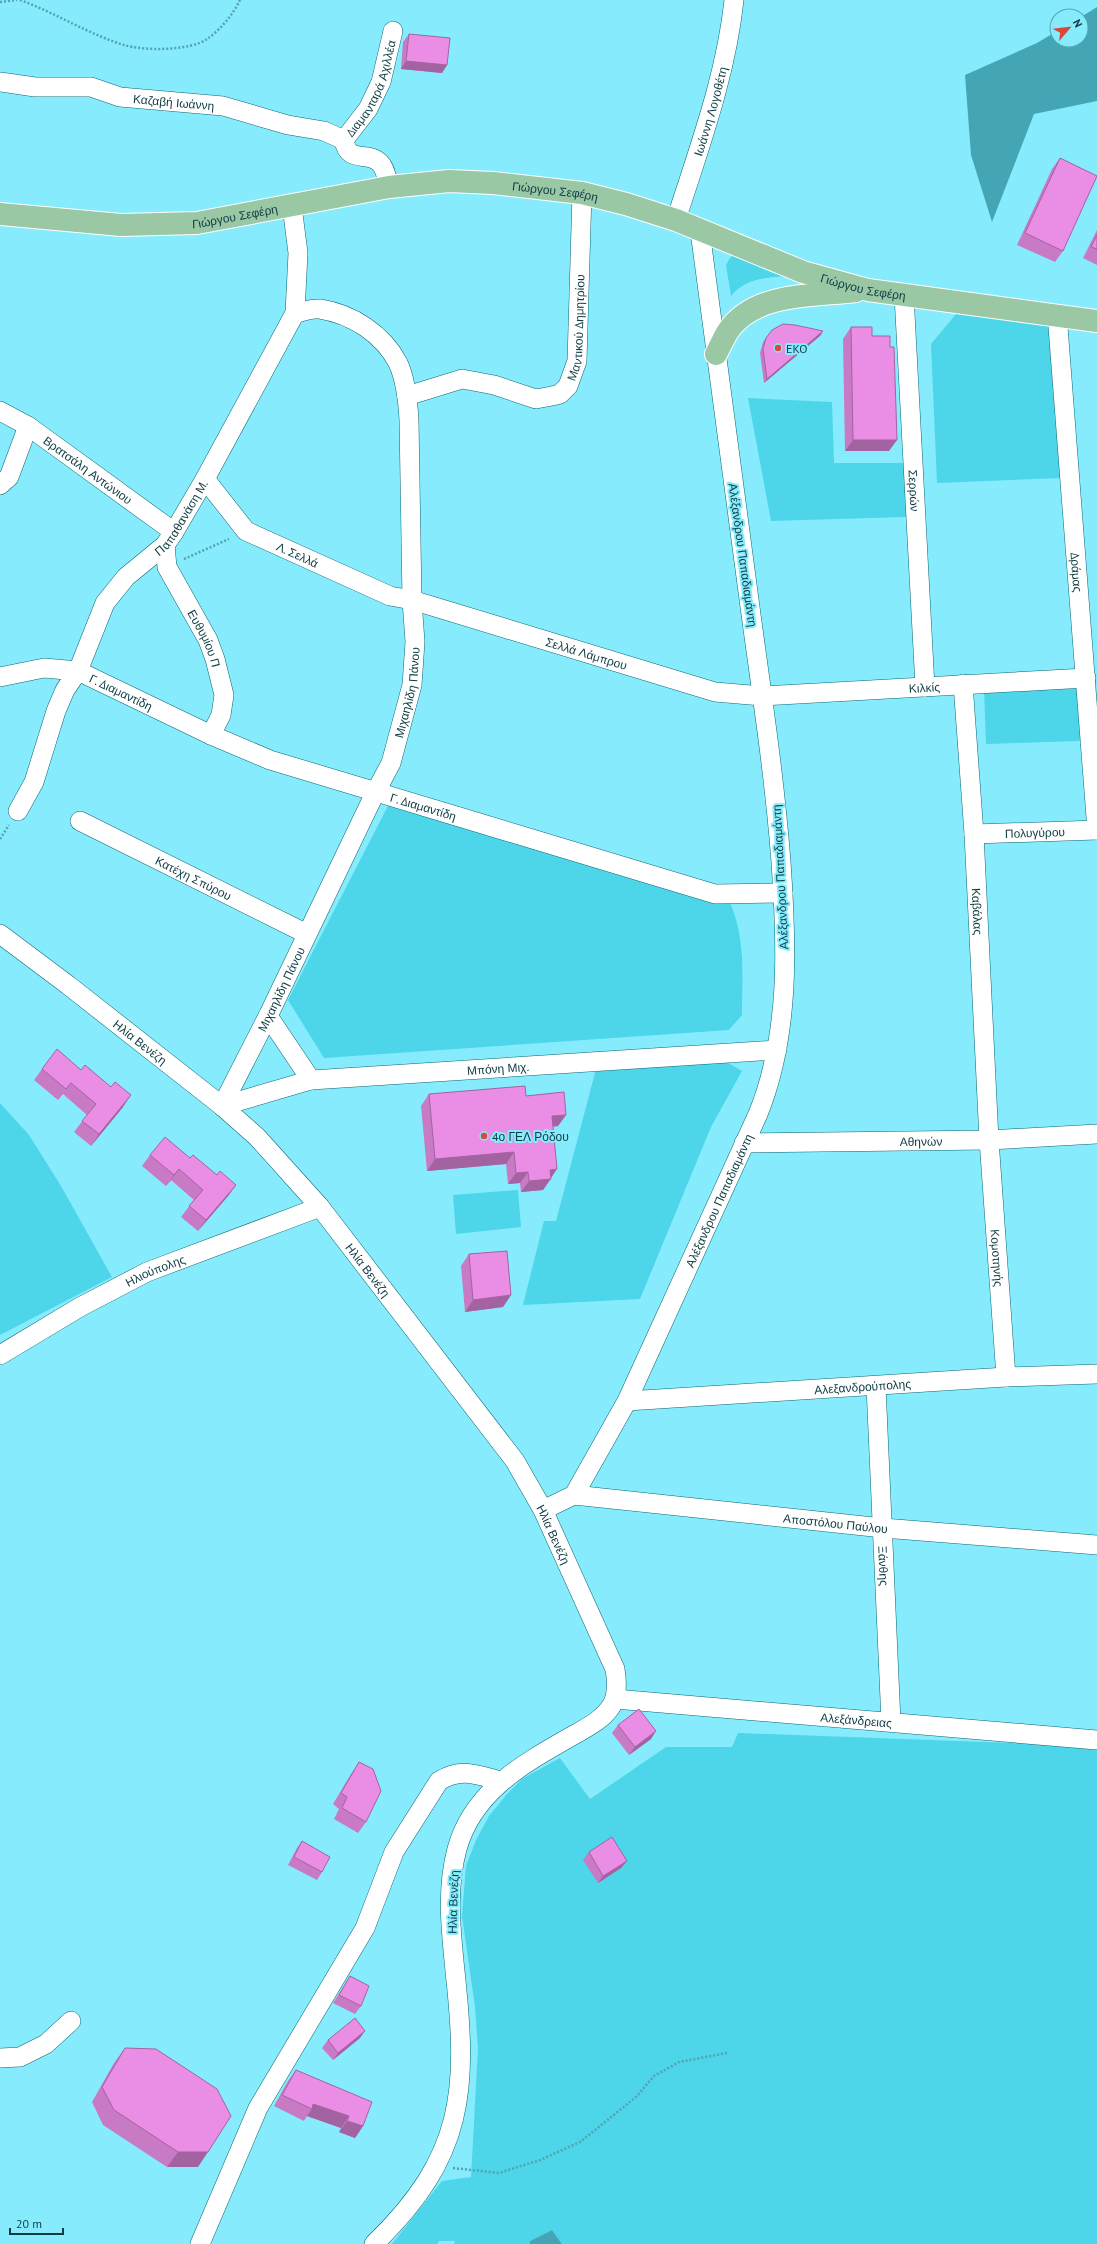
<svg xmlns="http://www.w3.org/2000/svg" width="1097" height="2244" viewBox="0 0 1097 2244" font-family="'PT Sans',sans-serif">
	<rect width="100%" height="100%" fill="#86ecfd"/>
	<path fill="#4dd5ea" d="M735,254L801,276C776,277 748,275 731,296L726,265L730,258Z
		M956,314L1051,324L1062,478L937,483L931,344Z
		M748,398L832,402L834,463H905L906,517L771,521Z
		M1077,685L1080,741L986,744L984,688Z
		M390,802L730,902C746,942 742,973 742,1015L729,1030L324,1058L288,1000Z
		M718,1057L742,1071L711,1127L640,1299L523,1305L544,1221H556L596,1069Z
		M0,1103L29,1135L61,1186L112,1277L0,1335Z
		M518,1190L521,1227L456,1234L453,1195Z
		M738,1733L1097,1746V2244H562L552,2230L530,2241V2244H454L455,2241H439L437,2244H392L442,2181L471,2177L478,2048L475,2007L462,1916L466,1866L476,1840L489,1816L507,1794L522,1779L560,1758L590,1799L666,1747H732Z"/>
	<path fill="#44a6b5" d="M1097,7V101L1034,114L992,222L971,155L965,75L1037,43L1057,31V40H1081V17Z
		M552,2230L562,2244H530V2241Z"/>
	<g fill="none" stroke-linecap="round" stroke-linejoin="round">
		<g stroke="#0b6772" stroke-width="20">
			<g id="minor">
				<path id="s1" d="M0,82L35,87H91L120,97L223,106L288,125L324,131L344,140"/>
				<path id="s2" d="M389,187C387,180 386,169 380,163C368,150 348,165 344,140L368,109L381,82L393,31"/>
				<path id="s3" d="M676,220C699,148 726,76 734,0"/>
				<path id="s4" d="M904,295L925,687"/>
				<path id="s5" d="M1057,314L1097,830"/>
				<path id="s6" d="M407,396L462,379L494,385L536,399L552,396L560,394L568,386L577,361L582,193"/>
				<path id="s7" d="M0,411L28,426L174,532"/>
				<path id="s8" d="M205,479L246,531L390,596L412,600L715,692L762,696L1086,678"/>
				<path d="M0,485L9,477L28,426"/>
				<path id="s9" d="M165,545L167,567L208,640L215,659L224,695L221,715L211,735"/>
				<path id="s10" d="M0,677L44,668L78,671L211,735L270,760L715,894L783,893"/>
				<path id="s11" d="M963,684L974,834L989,1140L1006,1377"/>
				<path id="s12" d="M18,811L34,782L56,711L65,690L78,671L105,603L126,577L165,545L174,532L205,479L295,313L298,253L292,206"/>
				<path id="s13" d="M80,821L307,934"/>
				<path id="s14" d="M974,834L1097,830"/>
				<path id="s15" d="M0,934L68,985L222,1106L257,1137L320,1207L515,1461L543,1510L615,1669C617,1681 618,1694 612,1705C603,1720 586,1728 572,1736C523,1764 473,1791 457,1849C446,1889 451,1931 455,1971C468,2090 465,2156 374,2244"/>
				<path d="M268,1016L311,1080"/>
				<path id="s16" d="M222,1106L268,1016L375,793L391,763L412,685L415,642L412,600L409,420C408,402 406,380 398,363C383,334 352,314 320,309C312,308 303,312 295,313"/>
				<path id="s17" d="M222,1106L311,1080L777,1050"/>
				<path id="s18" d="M744,1143L989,1140L1097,1134"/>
				<path id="s19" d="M0,1355L80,1307L147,1272L320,1207"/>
				<path id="s20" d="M876,1386L891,1722"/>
				<path id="s21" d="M627,1401L1006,1377L1097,1374"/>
				<path id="s22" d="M574,1495L883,1528L1097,1545"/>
				<path id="s23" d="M543,1510L574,1495L627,1401L758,1114C790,1035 787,946 781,862C775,782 763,702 752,622C735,491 717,361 700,231"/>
				<path id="s24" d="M615,1699L1097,1740"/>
				<path d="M0,2058L20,2057L46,2044L71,2021"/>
				<path d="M200,2244L258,2108L365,1928L394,1852L439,1781C462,1767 477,1775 501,1781"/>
			</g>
		</g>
		<g stroke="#fff" stroke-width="24">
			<g id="major">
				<path id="s25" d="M0,214L121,225L197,223L389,187L449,181L493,183L582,193L626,204L676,220L803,272L868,290L1097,321"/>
				<path d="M716,354C721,345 725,334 731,327C759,292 816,296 856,291"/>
			</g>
		</g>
		<path stroke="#54a2af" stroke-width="2.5" stroke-dasharray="2 2" stroke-linecap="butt" d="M20,0C56,13 88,34 124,45C143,51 191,51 207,39C220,30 233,15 240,0
			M0,2L17,0
			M184,559L229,539
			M0,839L9,825
			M453,2168L499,2173L540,2160L580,2142L636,2097L654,2076L679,2062L727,2053"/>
		<use href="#minor" stroke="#fff" stroke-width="19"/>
		<use href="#major" stroke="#9ac7a4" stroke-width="22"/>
	</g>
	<path fill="#c87ac4" d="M409,34L447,65L442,73L401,69L403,42Z
		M1060,158L1063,251L1055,262L1017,245L1052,169Z
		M1097,230V265L1083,258Z
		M851,327L872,336L889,451H845L843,339Z
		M772,330L821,335L764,383L760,353L763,342Z
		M42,1069L123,1107L91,1146L74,1132L87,1115L63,1094L58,1100L34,1080Z
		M429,1094L526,1096L566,1115L558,1126L553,1127L551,1179L543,1190L521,1192L520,1183L508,1184L506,1164L427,1171L421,1106Z
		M150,1155L190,1158L217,1175L236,1185L228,1196L198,1231L181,1217L194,1200L171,1180L166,1186L142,1166Z
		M469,1254L511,1295L503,1307L465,1312L461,1266Z
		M618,1725L651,1739L629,1755L612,1733Z
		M359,1762L366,1822L358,1833L334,1819L339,1809L333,1804L351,1774Z
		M302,1841L322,1872L317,1880L288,1865L297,1848Z
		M589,1852L627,1861L621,1868L598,1883L583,1860Z
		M350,1976L361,2006L355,2014L333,2003Z
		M360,2038L333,2060L322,2048L328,2040Z
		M125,2048L198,2167H167L103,2125L92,2102L114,2063Z
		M296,2070L363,2126L355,2138L339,2132L341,2128L307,2116L304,2121L274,2106L288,2081Z"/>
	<path fill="#a363a0" d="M406,61L447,65L442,73L401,69Z
		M823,331L821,335L764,383L767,379Z
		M853,440H897L889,451H845Z
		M131,1095L123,1107L91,1146L99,1134Z
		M566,1115L558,1126L544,1127L552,1116Z
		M514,1152L506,1164L427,1171L435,1159Z
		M179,1169L171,1180L166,1186L174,1175Z
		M557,1169L543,1190L521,1192L529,1181L550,1170Z
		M528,1172L520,1183L508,1184L516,1173Z
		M236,1185L228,1196L198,1231L206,1220Z
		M511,1295L503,1307L465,1312L473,1300Z
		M656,1731L651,1739L629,1755L635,1747Z
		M627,1861L621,1868L598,1883L603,1876Z
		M365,2031L360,2038L333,2060L338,2053Z
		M313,2104L349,2116L341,2128L307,2116L312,2109Z
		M347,2121L363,2126L355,2138L339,2132Z
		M178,2152H208L198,2167H167Z"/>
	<path fill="#e98ee4" stroke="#a363a0" d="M409,34L450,38L447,65L406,61Z
		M1060,158L1097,176L1063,251L1025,233Z
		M1097,235V249L1091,247Z
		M783,324L795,325L823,331L767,379L763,349L766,338L772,330Z
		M851,327H872V336H890V347H894L897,440H853Z
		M57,1049L81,1070L85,1065L111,1087L115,1082L131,1095L99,1134L82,1121L96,1104L71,1083L66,1089L42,1069Z
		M525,1086L526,1096L564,1092L566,1115L552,1116L557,1169L550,1170L551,1179L529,1181L528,1172L516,1173L514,1152L435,1159L429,1094Z
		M165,1137L190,1158L193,1155L217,1175L220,1171L236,1185L206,1220L189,1206L203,1190L179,1169L174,1175L150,1155Z
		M507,1251L511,1295L473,1300L469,1254Z
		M639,1709L656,1731L635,1747L618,1725Z
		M359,1762L373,1769L381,1791L366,1822L342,1808L347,1797L341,1793Z
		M612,1837L627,1861L603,1876L589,1852Z
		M302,1841L330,1857L322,1872L294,1857Z
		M350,1976L369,1986L361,2006L339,1995Z
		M355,2018L365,2031L338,2053L328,2040Z
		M125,2048L156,2049L217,2089L231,2116L208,2152H178L114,2110L102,2087Z
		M296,2070L372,2102L363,2126L347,2121L349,2116L313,2104L312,2109L282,2095Z"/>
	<g fill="#d6493b" stroke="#86ecfd" stroke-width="1.5">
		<circle cx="778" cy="348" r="4"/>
		<circle cx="484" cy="1136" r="4"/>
	</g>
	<g text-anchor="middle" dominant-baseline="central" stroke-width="4" stroke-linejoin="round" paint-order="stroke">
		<g font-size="12" fill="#0f3c43" stroke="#86ecfd">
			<text stroke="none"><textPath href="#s2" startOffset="132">Διαμανταρά Αχιλλέα</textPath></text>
			<text stroke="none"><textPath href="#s1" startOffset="176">Καζαβή Ιωάννη</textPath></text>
			<text stroke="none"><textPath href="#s3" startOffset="114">Ιωάννη Λογοθέτη</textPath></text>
			<text stroke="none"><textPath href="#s25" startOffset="560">Γιώργου Σεφέρη</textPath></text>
			<text stroke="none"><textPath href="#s25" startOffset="236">Γιώργου Σεφέρη</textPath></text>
			<text stroke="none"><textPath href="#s25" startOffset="884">Γιώργου Σεφέρη</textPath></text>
			<text stroke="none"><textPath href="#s6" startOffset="230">Μαντικού Δημητρίου</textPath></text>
			<text stroke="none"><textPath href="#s7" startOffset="106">Βρατσάλη Αντώνιου</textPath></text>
			<text stroke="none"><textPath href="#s4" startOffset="196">Σερρών</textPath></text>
			<text stroke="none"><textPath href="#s12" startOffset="342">Παπαθανάση Μ.</textPath></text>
			<text stroke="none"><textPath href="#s8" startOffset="123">Λ. Σελλά</textPath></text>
			<text transform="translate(743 555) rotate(82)">Αλέξανδρου Παπαδιαμάντη</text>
			<text stroke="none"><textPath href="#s5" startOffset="259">Δράμας</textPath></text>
			<text stroke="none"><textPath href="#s9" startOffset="103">Ευθυμίου Π</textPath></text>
			<text stroke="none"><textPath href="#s8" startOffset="429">Σελλά Λάμπρου</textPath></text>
			<text stroke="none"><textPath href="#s8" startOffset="773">Κιλκίς</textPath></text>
			<text stroke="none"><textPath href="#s10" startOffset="127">Γ. Διαμαντίδη</textPath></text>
			<text stroke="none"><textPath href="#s16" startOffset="455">Μιχαηλίδη Πάνου</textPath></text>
			<text stroke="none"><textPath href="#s10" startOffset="451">Γ. Διαμαντίδη</textPath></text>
			<text stroke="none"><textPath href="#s14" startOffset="61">Πολυγύρου</textPath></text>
			<text transform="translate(780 877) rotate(-93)">Αλέξανδρου Παπαδιαμάντη</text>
			<text stroke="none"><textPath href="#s13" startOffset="127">Κατέχη Σπύρου</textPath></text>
			<text stroke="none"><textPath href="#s11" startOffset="228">Καβάλας</textPath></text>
			<text stroke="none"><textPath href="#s16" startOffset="131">Μιχαηλίδη Πάνου</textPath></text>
			<text stroke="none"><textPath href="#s15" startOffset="177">Ηλία Βενέζη</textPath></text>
			<text stroke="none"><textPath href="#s17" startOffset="280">Μπόνη Μιχ.</textPath></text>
			<text stroke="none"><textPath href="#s18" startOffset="177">Αθηνών</textPath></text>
			<text stroke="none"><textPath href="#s23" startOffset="363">Αλέξανδρου Παπαδιαμάντη</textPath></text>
			<text stroke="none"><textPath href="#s11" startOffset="575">Κομοτηνής</textPath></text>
			<text stroke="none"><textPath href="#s15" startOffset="501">Ηλία Βενέζη</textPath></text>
			<text stroke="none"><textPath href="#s19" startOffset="177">Ηλιούπολης</textPath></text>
			<text stroke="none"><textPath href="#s21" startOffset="236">Αλεξανδρούπολης</textPath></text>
			<text stroke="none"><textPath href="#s22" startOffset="263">Αποστόλου Παύλου</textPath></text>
			<text stroke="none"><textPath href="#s15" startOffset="825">Ηλία Βενέζη</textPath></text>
			<text stroke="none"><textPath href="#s20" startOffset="180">Ξάνθης</textPath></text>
			<text stroke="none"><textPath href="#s24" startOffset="242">Αλεξάνδρειας</textPath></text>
			<text transform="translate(453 1902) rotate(-88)">Ηλία Βενέζη</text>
		</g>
		<g font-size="12" fill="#0f3c43" stroke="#86ecfd" text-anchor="start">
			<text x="786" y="348">EKO</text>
			<text x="492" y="1136">4ο ΓΕΛ Ρόδου</text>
		</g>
	</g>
	<g transform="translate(1069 28) rotate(62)"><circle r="19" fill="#86ecfd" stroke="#56a6b3"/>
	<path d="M0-3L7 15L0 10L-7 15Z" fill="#d6493b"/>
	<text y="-6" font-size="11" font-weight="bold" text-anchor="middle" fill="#0f3c43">N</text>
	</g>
	<path d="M10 2228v6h53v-6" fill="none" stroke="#0f3c43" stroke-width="2"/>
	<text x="16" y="2228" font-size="12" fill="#0f3c43" stroke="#86ecfd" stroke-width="3" paint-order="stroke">20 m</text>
</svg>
